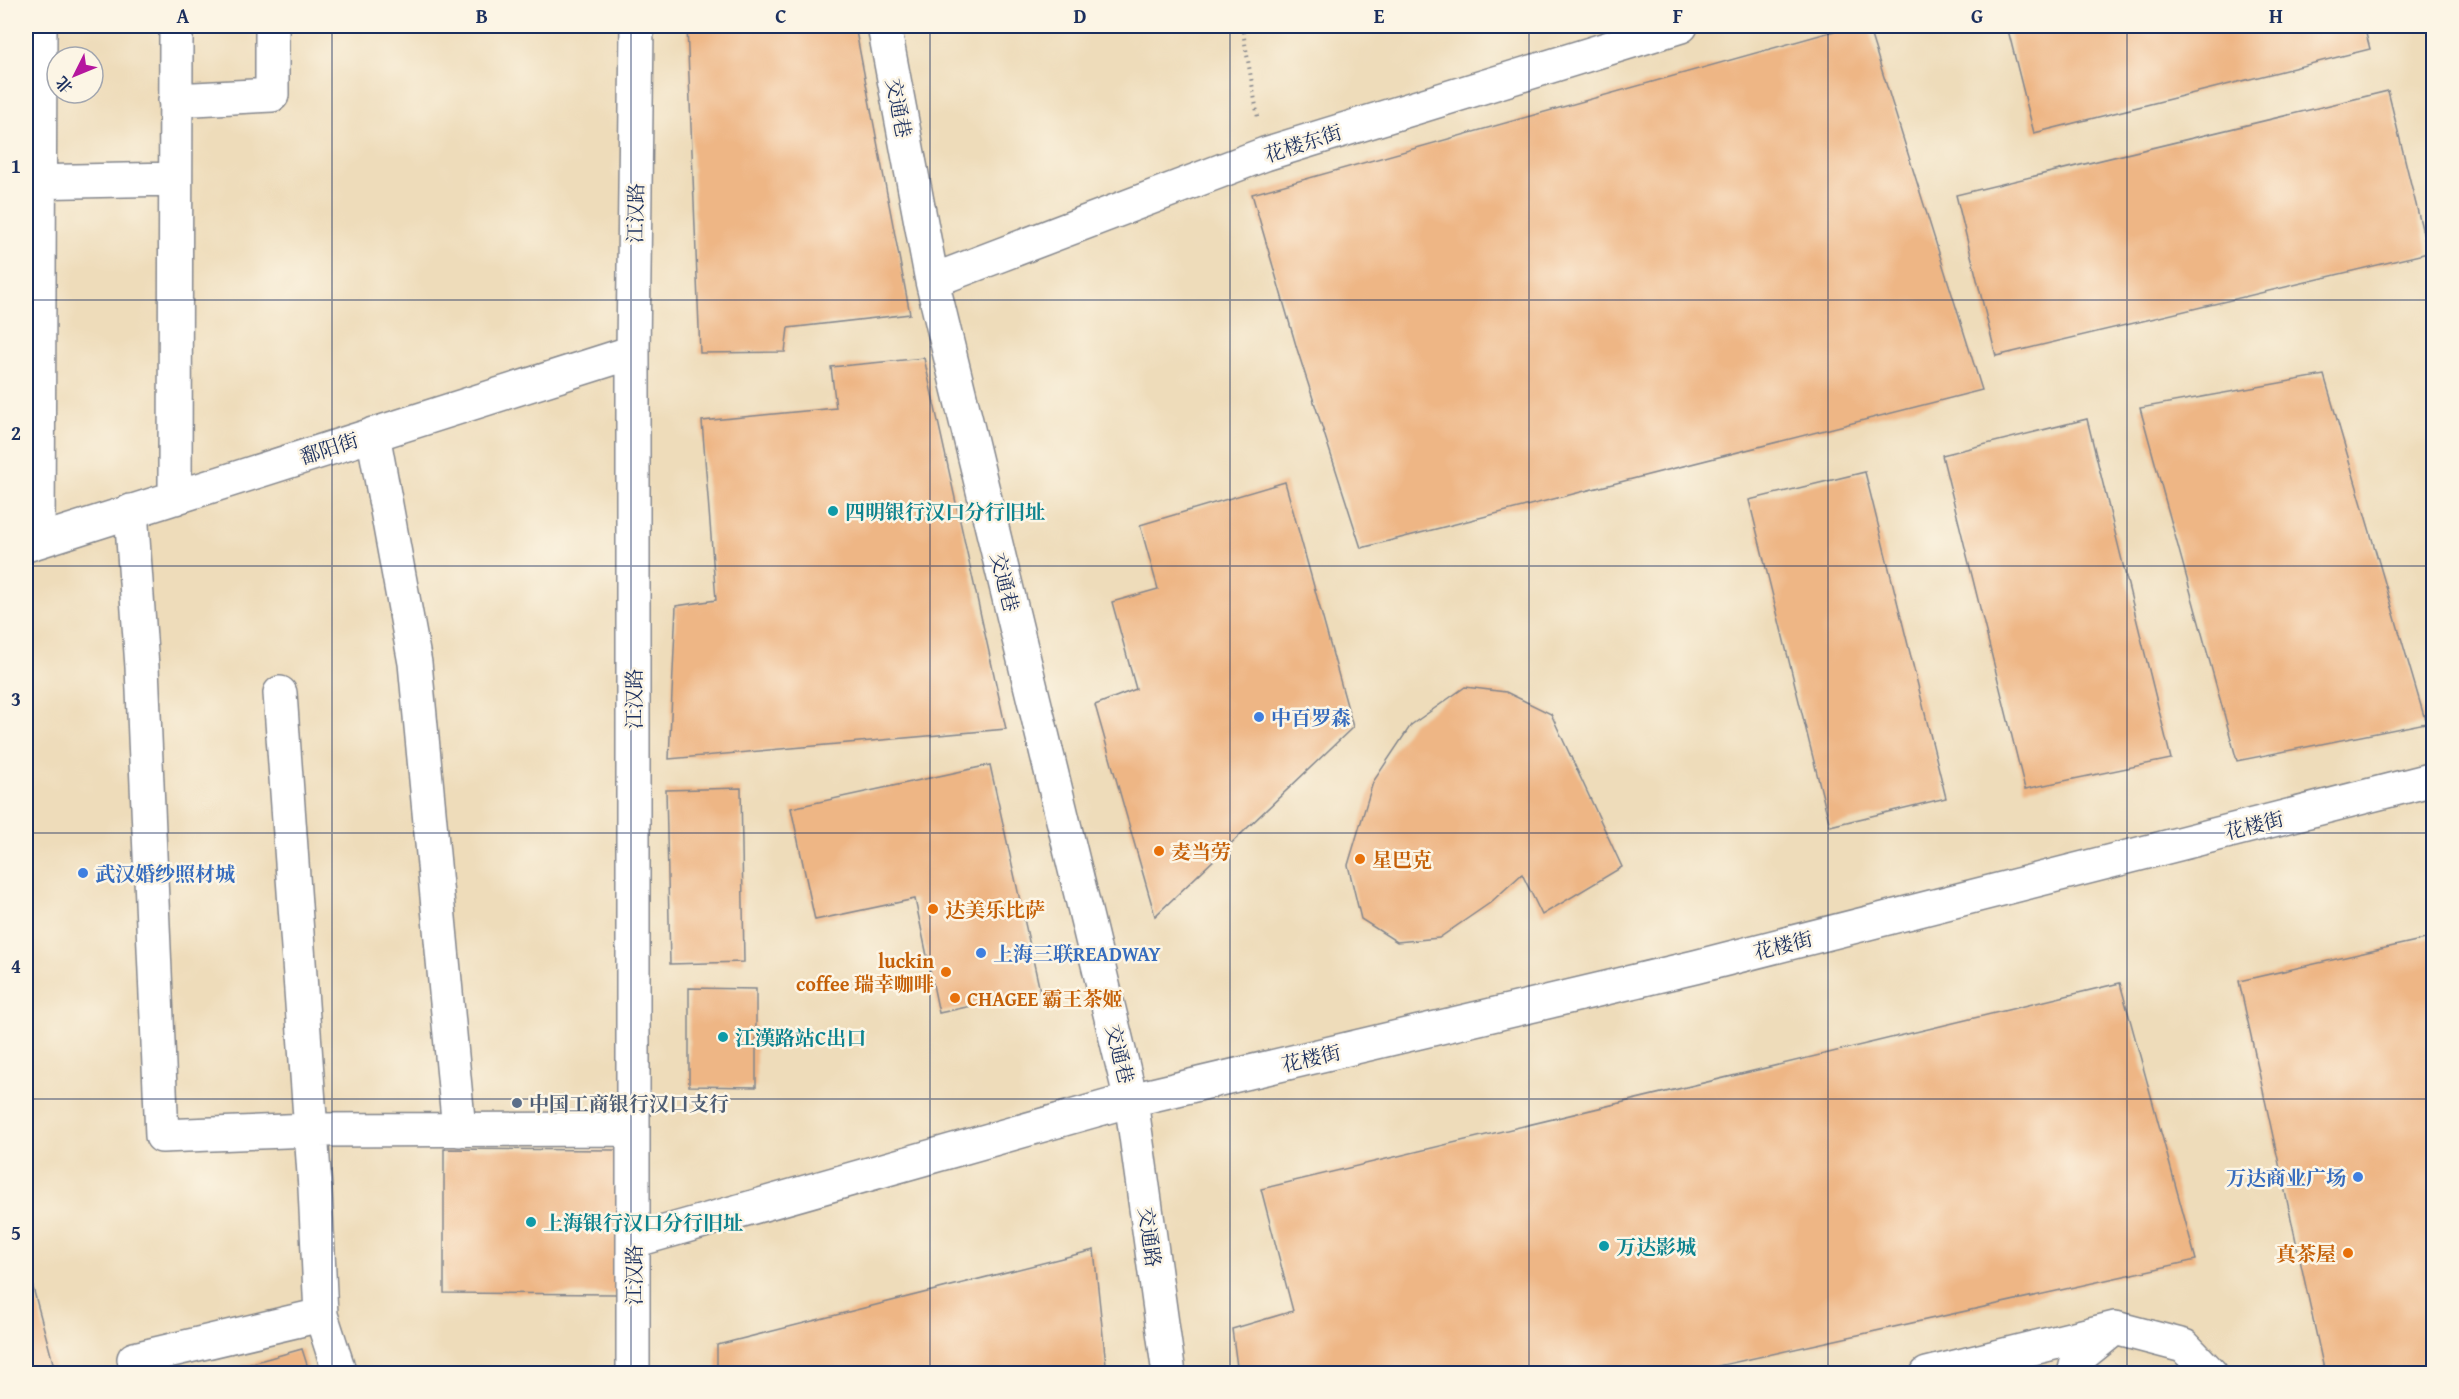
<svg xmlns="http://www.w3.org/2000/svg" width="2459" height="1399" viewBox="0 0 2459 1399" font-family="'Gentium Book Plus','Noto Serif SC',serif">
	<rect width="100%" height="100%" fill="#fcf5e5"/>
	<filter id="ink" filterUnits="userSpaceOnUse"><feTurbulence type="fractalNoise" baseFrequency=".0167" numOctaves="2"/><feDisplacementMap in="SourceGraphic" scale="12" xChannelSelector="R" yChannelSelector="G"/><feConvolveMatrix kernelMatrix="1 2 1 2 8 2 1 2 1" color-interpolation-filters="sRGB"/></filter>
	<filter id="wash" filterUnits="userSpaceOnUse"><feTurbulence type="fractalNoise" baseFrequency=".008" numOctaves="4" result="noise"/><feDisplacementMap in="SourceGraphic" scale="24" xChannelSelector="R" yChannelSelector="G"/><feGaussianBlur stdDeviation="1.35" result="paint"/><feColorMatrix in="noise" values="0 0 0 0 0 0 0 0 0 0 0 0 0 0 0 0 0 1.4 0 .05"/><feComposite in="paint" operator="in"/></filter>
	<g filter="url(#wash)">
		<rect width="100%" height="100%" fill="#eedcba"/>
		<g id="blocks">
			<path fill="#eeb685" d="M687,26H855L910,314L788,328L785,352L700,353Z
				M1852,26H1868L1982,390L1361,548L1297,349L1252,194Z
				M2007,26H2364L2370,49L2034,133Z
				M2388,91L2428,253L1996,356L1956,195Z
				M924,358L1006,729L669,759L676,606L716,600L702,421L836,408L831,367Z
				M2324,375L2426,723L2237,761L2140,408Z
				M2087,419L2171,759L2025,789L1942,455Z
				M1865,472L1946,798L1830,826L1749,500Z
				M1285,482L1353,727L1155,916L1095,705L1136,689L1112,602L1158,589L1140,525Z
				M1465,687L1506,692L1551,714L1622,867L1542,915L1522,874L1490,903L1439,938L1397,942L1361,919L1348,865L1373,782L1411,725Z
				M990,765L1040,991L939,1013L915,899L815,920L791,808Z
				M741,788L744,962L670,964L666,790Z
				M2434,937V1374H2325L2239,981Z
				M2120,983L2196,1260L1682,1374H1238L1232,1329L1293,1311L1261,1189Z
				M689,988L756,989V1087L689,1086Z
				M444,1149L618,1150L617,1294L444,1293Z
				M1094,1250L1107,1374H717V1345Z
				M32,1284L56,1374H26V1286Z
				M302,1349L310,1374H217V1373Z"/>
		</g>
	</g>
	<g filter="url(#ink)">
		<use href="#blocks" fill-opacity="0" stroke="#84868c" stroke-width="1.5"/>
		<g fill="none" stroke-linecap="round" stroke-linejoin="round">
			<g stroke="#84868c" stroke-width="36">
				<path id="minor" d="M884,26L932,281L1131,1100L1169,1374
					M175,100L272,95V26
					M26,182L175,179
					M932,281L1265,154L1681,26
					M373,434L415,663L459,1130
					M175,498L176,26
					M131,511L142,667L162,1136L311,1130L633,1129
					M38,541L40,26
					M26,545L633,352
					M280,693L315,1188L321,1315L340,1374
					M633,1241L1131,1100L1695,967L2434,779
					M134,1359L321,1315
					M633,1374V352L637,26
					M1927,1374L2115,1328
					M2074,1374L2078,1358L2115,1328L2184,1346L2211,1374"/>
			</g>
			<path stroke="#84868c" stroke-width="4" stroke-dasharray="1.5 4.5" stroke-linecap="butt" d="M1242,26L1258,118"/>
			<use href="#minor" stroke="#fff" stroke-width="33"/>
		</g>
	</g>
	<path fill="none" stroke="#1b2f5e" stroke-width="1.5" stroke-opacity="0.55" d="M332,26V1374M631,26V1374M930,26V1374M1230,26V1374M1529,26V1374M1828,26V1374M2127,26V1374M26,300H2434M26,566H2434M26,833H2434M26,1099H2434"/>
	<g fill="#0f9aa8" stroke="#fcf5e5" stroke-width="2">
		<circle cx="833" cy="511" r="6"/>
		<circle cx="723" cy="1037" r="6"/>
		<circle cx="531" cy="1222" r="6"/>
		<circle cx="1604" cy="1246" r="6"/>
	</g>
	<g fill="#3f7fe0" stroke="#fcf5e5" stroke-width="2">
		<circle cx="1259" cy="717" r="6"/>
		<circle cx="83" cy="873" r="6"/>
		<circle cx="981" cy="953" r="6"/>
		<circle cx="2358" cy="1177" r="6"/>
	</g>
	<g fill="#e8710a" stroke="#fcf5e5" stroke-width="2">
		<circle cx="1159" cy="851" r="6"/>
		<circle cx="1360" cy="859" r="6"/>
		<circle cx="933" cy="909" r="6"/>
		<circle cx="946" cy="972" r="6"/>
		<circle cx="955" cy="998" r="6"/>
		<circle cx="2348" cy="1253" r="6"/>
	</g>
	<circle fill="#5c6f8a" stroke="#fcf5e5" stroke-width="2" cx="517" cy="1103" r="6"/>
	<g text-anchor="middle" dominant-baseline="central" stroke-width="5" stroke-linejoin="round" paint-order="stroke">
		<g font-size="20" fill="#1b2f5e" stroke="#fcf5e5">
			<text transform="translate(899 108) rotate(79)">交通巷</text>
			<text transform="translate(1303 143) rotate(-18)">花楼东街</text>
			<text transform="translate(635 213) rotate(-89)">江汉路</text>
			<text transform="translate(329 448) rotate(-18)">鄱阳街</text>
			<text transform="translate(1005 582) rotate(76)">交通巷</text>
			<text transform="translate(633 699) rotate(-90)">江汉路</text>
			<text transform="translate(2254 825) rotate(-14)">花楼街</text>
			<text transform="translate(1783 945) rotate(-14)">花楼街</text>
			<text transform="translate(1120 1054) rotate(76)">交通巷</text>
			<text transform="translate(1311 1058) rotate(-13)">花楼街</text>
			<text transform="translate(1150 1237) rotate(82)">交通路</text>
			<text transform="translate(633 1275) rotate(-90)">江汉路</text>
		</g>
		<g font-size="20" font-weight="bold" fill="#0d838f" stroke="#fcf5e5" text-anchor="start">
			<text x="845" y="511">四明银行汉口分行旧址</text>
			<text x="735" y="1037">江漢路站C出口</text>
			<text x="543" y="1222">上海银行汉口分行旧址</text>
			<text x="1616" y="1246">万达影城</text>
		</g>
		<g font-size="20" font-weight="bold" fill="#366cbe" stroke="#fcf5e5" text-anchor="start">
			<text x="1271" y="717">中百罗森</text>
			<text x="95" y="873">武汉婚纱照材城</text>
			<text x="993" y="953">上海三联READWAY</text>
			<text x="2346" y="1177" text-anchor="end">万达商业广场</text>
		</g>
		<g font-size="20" font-weight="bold" fill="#c56008" stroke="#fcf5e5" text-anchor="start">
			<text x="1171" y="851">麦当劳</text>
			<text x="1372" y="859">星巴克</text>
			<text x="945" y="909">达美乐比萨</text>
			<text x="934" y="960" text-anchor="end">luckin<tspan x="934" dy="23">coffee 瑞幸咖啡</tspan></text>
			<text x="967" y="998">CHAGEE 霸王茶姬</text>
			<text x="2336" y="1253" text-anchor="end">真茶屋</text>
		</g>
		<g font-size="20" font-weight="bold" fill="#4e5e75" stroke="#fcf5e5" text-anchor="start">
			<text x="529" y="1103">中国工商银行汉口支行</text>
		</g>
	</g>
	<rect width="2459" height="1399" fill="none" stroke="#fcf5e5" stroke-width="66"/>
	<g transform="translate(75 75) rotate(227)"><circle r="28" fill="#fcf5e5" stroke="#a2a6af" stroke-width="1.5"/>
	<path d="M0-4.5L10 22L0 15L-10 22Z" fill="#b5179e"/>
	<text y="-9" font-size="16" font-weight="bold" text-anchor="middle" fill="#1b2f5e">北</text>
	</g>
	<rect x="33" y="33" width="2393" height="1333" fill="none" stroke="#1b2f5e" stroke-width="2"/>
	<g font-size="20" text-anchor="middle" font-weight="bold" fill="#1b2f5e">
		<text x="183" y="23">A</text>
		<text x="482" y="23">B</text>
		<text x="781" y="23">C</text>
		<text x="1080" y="23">D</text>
		<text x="1379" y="23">E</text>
		<text x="1678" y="23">F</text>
		<text x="1977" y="23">G</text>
		<text x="2276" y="23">H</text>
		<text x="16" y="173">1</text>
		<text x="16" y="440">2</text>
		<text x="16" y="706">3</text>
		<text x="16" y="973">4</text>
		<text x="16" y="1240">5</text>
	</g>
</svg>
